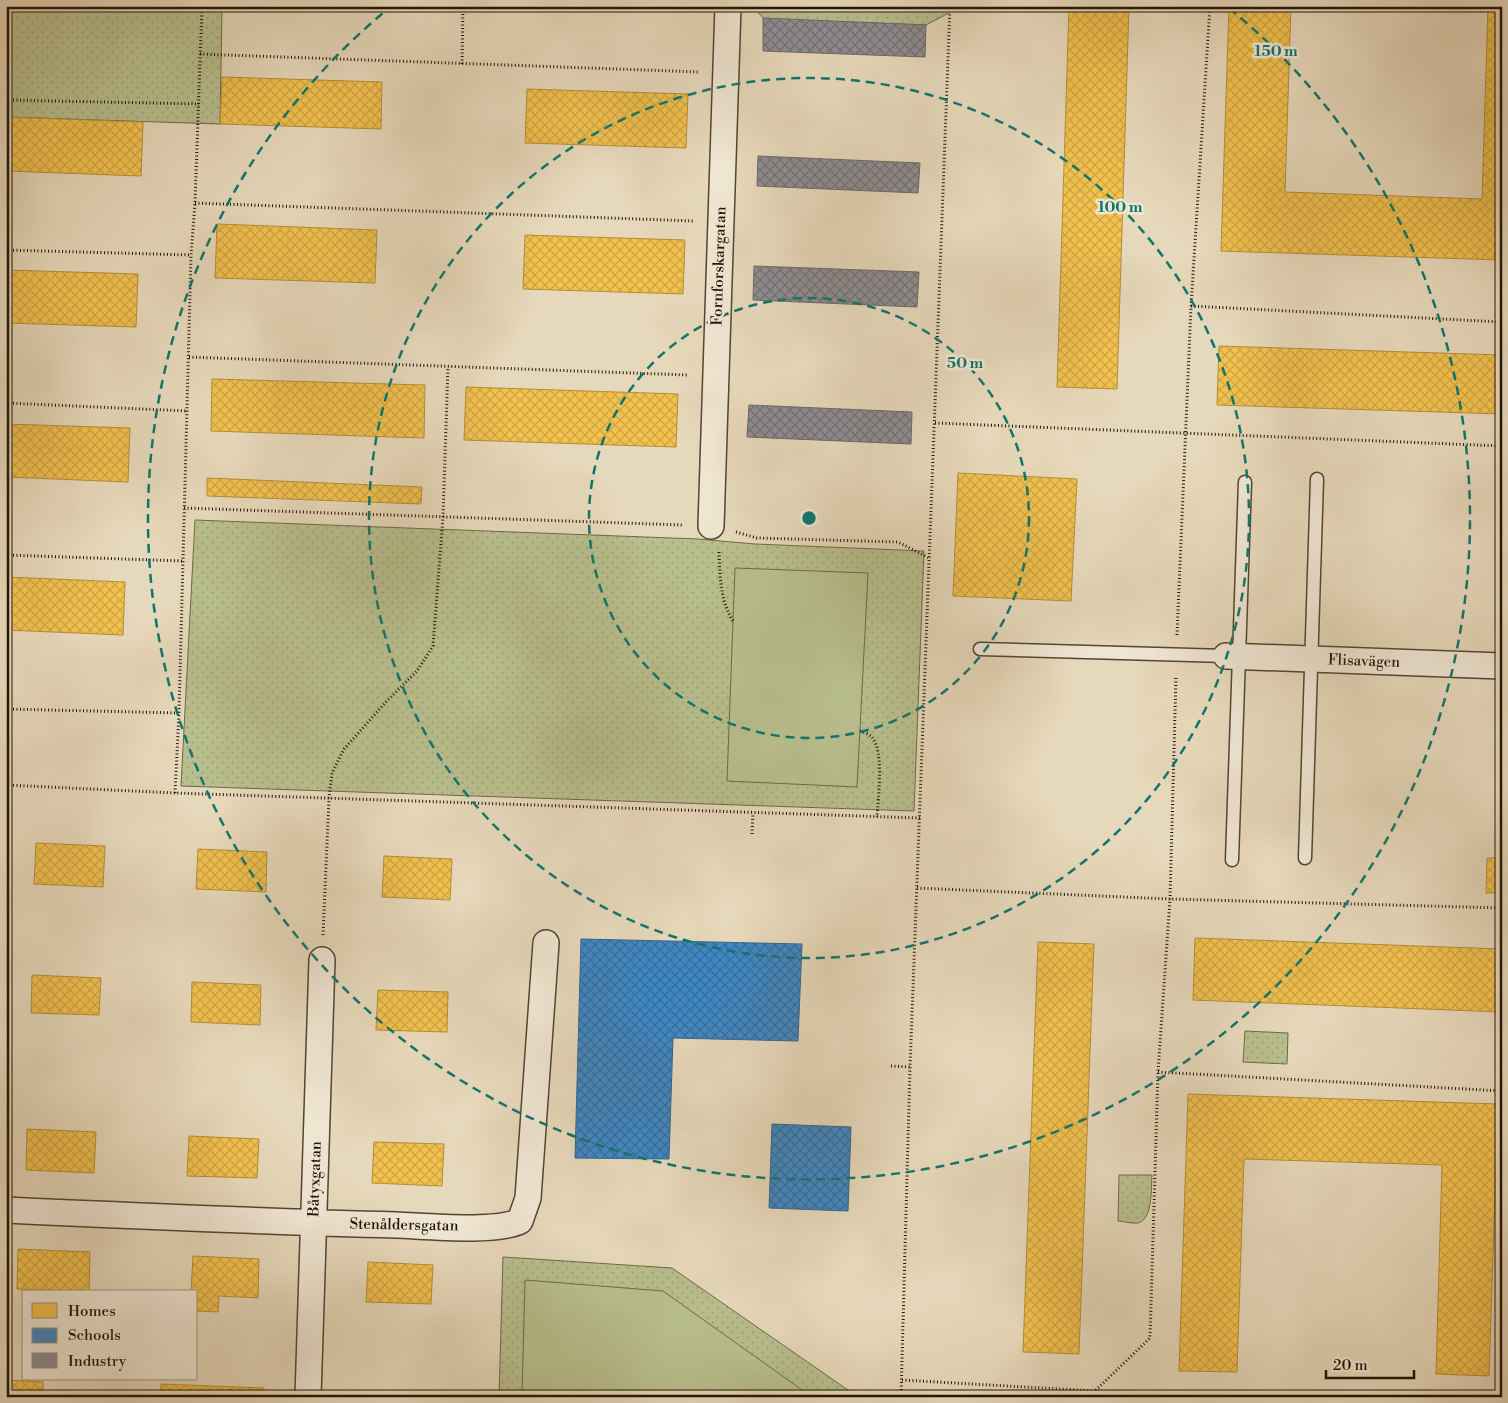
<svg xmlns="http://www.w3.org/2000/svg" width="1508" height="1403" viewBox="0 0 1508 1403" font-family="'Libre Bodoni',serif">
	<defs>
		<pattern id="green-dots" width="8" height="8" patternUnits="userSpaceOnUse" patternTransform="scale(1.25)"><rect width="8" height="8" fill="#b8be8d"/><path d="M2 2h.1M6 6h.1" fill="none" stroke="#9ea278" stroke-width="1.8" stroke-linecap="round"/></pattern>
		<pattern id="homes-cross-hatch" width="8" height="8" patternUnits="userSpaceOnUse" patternTransform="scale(1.25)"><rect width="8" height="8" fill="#f2c14e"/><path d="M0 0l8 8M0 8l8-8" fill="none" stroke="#cfa543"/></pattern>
		<pattern id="schools-cross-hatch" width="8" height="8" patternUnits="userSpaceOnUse" patternTransform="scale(1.25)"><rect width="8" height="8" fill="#3f88c5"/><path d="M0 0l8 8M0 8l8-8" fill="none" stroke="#346e9e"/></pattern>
		<pattern id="industry-cross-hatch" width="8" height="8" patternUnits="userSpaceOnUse" patternTransform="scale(1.25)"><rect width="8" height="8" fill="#8d8d92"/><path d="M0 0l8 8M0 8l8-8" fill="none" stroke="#737275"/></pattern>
	</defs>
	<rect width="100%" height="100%" fill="#e6d8ba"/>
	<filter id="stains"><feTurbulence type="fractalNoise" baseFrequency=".004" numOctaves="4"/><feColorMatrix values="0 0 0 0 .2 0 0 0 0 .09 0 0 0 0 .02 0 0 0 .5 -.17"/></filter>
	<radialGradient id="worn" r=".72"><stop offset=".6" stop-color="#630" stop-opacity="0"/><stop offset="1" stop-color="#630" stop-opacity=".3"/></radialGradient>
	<path fill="url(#green-dots)" stroke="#6d694a" d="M6,6H222L220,124L6,117Z
		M752,6H962L926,25L764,19Z
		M195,520L698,539L755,544L924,551L914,811L181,786Z
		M1245,1031L1288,1033L1287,1064L1243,1062Z
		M1119,1175H1152C1151,1188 1153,1219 1138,1223C1132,1224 1123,1221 1118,1221Z
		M503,1257L672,1268L858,1397H499Z"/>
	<path fill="#b8be8d" stroke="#6d694a" d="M735,568L868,573L857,787L727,781Z
		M525,1280L663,1291L812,1397H522Z"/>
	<path fill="url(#homes-cross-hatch)" stroke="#b48d39" d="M1069,6H1129L1117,389L1057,387Z
		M1229,6H1291L1285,192L1482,199L1488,6H1502V260L1221,251Z
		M222,77L382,82L381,129L220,124Z
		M527,89L688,94L686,148L525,143Z
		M6,117L143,122L141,176L6,171Z
		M217,224L377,230L375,283L215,278Z
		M525,235L685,240L683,294L523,289Z
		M6,270L138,274L136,327L6,323Z
		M1219,346L1502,355V414L1217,405Z
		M212,379L425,385L424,438L211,431Z
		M466,387L678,394L676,447L464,440Z
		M6,424L130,428L128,482L6,477Z
		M958,473L1077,479L1071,601L953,596Z
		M207,478L422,487L421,504L207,496Z
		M6,577L125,582L123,635L6,630Z
		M36,843L105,846L103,887L34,884Z
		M198,849L267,852L266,892L196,889Z
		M384,856L452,859L450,900L382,897Z
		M1487,858H1502V893H1486Z
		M1195,938L1502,949V1012L1193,1000Z
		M1038,942L1094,944L1079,1354L1023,1352Z
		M32,975L101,978L99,1015L31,1013Z
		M192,982L261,985L260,1025L191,1022Z
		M378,990L448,992L447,1032L376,1030Z
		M1188,1094L1498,1104L1489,1376L1436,1374L1442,1165L1244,1159L1237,1372L1179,1371Z
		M27,1129L96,1132L94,1173L26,1170Z
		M189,1136L259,1139L257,1178L187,1176Z
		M374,1142L444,1144L442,1186L372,1183Z
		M18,1249L90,1252L89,1292L17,1289Z
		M193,1256L259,1259L258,1298L219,1296L218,1312L196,1311V1292H191Z
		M368,1262L433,1265L431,1304L366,1302Z
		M6,1380L43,1382V1397H6Z
		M161,1384L264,1388V1397H161Z
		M352,1394L393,1396V1397H352Z"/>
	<path fill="url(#schools-cross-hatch)" stroke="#36658c" d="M581,939L802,944L798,1041L673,1038L669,1159L575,1158Z
		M772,1124L851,1127L848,1211L769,1208Z"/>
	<path fill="url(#industry-cross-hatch)" stroke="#6d6968" d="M763,18L926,25L925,57L763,51Z
		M758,156L920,163L918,193L757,186Z
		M754,266L919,272L917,307L753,300Z
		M749,405L912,412L911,444L747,437Z"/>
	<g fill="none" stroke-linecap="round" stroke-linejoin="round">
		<g stroke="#534534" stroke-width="15">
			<path id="lane" d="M980,649L1226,656
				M1305,858L1317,479
				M1232,860L1245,482"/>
		</g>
		<g stroke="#534534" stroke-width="28">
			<path id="street" d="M711,526L728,6
				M1226,656L1502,666
				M6,1210C136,1216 266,1222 396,1225C425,1226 497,1233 520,1221L528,1198L546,943
				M308,1397L322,960"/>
		</g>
		<path stroke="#221407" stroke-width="3" stroke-dasharray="1 2.5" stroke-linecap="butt" d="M200,54L700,72
			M462,64L463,6
			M6,100L199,104
			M195,203L694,221
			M6,250L191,255
			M1191,306L1502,322
			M189,357L688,375
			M6,403L188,411
			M935,423L1502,446
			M184,508L683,525
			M736,532L757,538L898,542L929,558
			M719,552C720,576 720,601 733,621
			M6,555L183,561
			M1177,635L1191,306L1210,6
			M6,709L179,713
			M860,731C864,732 868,734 871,736C885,751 878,797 877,817
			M6,785L175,793L920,818
			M175,793L179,713L191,255L195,203L202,6
			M752,834L753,813
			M917,888L1170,899L1502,908
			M323,935L329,798L332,773L344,749L386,702L417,671L433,646L443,517L448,367
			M891,1066L910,1067
			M1158,1072L1502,1091
			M902,1380L1095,1391L1270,1397
			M901,1397L910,1067L950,6
			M1095,1397V1391L1150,1338L1158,1072L1170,899L1176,676
			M1494,1397L1502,1392"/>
		<use href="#lane" stroke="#efe6d2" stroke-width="12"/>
		<use href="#street" stroke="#efe6d2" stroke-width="25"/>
	</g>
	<g fill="none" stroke="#0f766e" stroke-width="2.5" stroke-dasharray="9 6">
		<circle cx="809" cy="518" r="220"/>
		<circle cx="809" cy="518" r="440"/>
		<path d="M1229 8A661 661 0 1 1 389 8"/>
	</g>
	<g text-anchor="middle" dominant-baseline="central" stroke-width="5" stroke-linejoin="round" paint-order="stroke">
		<g font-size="15" fill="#221407" stroke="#efe6d2">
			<text transform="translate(719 266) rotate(-88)">Fornforskargatan</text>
			<text transform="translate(1364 661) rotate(2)">Flisavägen</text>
			<text transform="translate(315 1179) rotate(-88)">Båtyxgatan</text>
			<text transform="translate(404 1225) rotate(1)">Stenåldersgatan</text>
		</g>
	</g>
	<circle cx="809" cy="518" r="8" fill="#0f766e" stroke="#efe6d2" stroke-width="2.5"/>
	<g font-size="15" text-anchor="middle" font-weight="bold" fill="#0f766e" stroke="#efe6d2" stroke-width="5" stroke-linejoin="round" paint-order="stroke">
		<text x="1276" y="56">150 m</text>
		<text x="1120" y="212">100 m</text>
		<text x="965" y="368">50 m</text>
	</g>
	<rect width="1508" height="1403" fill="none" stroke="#e6d8ba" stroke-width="25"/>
	<rect x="8" y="8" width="1493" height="1388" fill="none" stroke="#221407" stroke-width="2.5"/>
	<rect x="12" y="12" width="1483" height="1378" fill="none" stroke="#221407"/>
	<rect x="22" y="1290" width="175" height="90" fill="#efe6d2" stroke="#9d9281"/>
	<rect x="32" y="1303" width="25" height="15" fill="#f2c14e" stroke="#9d9281"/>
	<text x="68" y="1316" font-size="15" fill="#221407">Homes</text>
	<rect x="32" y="1328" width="25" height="15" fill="#3f88c5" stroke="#9d9281"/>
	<text x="68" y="1340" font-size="15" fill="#221407">Schools</text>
	<rect x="32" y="1353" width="25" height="15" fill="#8d8d92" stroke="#9d9281"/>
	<text x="68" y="1366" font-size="15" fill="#221407">Industry</text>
	<path d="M1326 1370v8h88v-8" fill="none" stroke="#221407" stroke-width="2.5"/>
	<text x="1333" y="1370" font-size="15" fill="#221407" stroke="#efe6d2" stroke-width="4" paint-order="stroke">20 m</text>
	<rect width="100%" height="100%" filter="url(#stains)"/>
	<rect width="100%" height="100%" fill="url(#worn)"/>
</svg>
